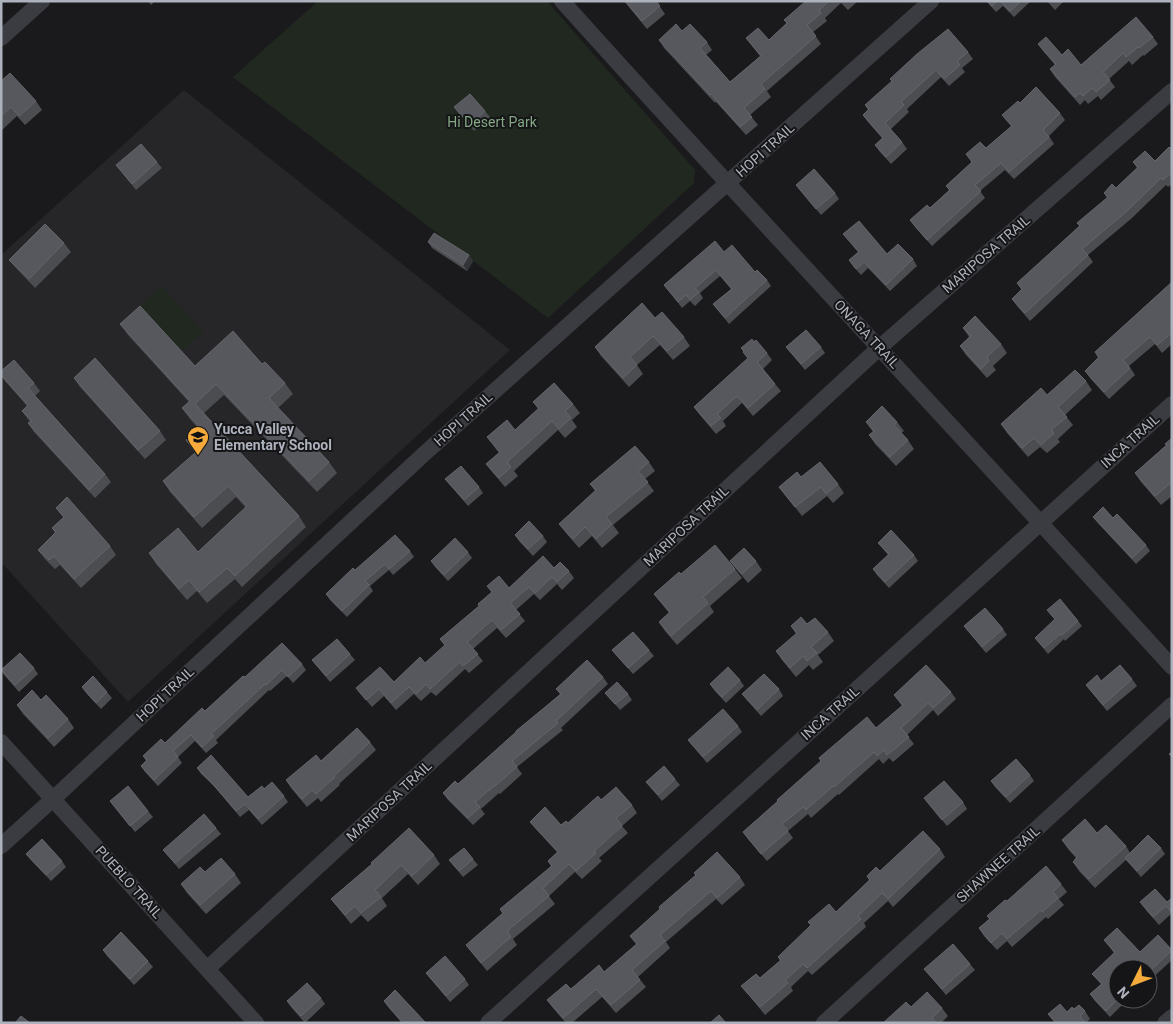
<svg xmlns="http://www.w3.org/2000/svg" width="1173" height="1024" viewBox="0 0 1173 1024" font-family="Roboto,sans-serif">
	<rect width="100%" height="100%" fill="#1a1a1c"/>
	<path fill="#262629" d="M184,90L510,350L128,702L1,562V255Z"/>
	<path fill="#202820" d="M318,1H547L695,170L694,183L548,318L233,77Z
		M162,286L203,332L170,361L129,315Z"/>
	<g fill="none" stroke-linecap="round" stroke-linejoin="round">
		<path stroke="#3b3c41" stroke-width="16" d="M562,1C763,225 970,444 1172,667
			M1,38L42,1
			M1,742L256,1023
			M1,846L53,799L161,698L424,454L931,1
			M207,969L879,348L1172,91
			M488,1023L1172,404
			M824,1023L1172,705
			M1165,1023L1172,1017"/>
	</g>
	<path fill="#4b4d51" d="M148,1H155L151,5Z
		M624,1H656L665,14L647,29Z
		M806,1H858L848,10L841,3L825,18L827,21L813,32L821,44L767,91L771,97L750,115L758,125L746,135L716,102L715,103L664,48L659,40L682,31L707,42L712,50L706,55L730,82L760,56L746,38L769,40L787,23Z
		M986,1H1031L1014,17L1003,6L996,12Z
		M1047,1H1064L1055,10Z
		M1153,37L1158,44L1144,56L1143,55L1132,65L1129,61L1109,79L1115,87L1101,100L1098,96L1088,104L1085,100L1080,105L1055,77L1050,69L1055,65L1043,51L1038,44L1062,55L1081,65Z
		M968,52L973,59L962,68L965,72L949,86L941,77L907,109L909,112L891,129L902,142L907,149L891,164L880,152L875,145L882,138L868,122L863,115L868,110L865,105Z
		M1,81L36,101L42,110L25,125L17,116L1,131Z
		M1020,103L1060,113L1065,120L1049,136L1054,144L1014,179L1005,170L980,191L985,198L932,246L915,227L910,220L930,208L949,190L946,186L972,162L966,154L986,148L1011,126L1002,115Z
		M454,107L485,111L490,117L474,131Z
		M1172,147V184L1168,187L1166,185L1132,218L1088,255L1093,262L1030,321L1017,306L1012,299L1022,290L1017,283L1079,226L1107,198L1104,193L1116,188L1137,168L1133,162L1155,161Z
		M157,162L162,168L136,190L116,165Z
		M796,185L835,193L839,199L821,215Z
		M843,234L887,254L913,259L917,266L890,291L868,268L861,275L853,266L849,260L858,252Z
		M428,242L469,255L473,261L467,271L432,248Z
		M64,243L71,252L35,288L16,268L9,260Z
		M724,252L767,280L771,286L729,324L713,304L731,289L720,276L700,293L703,298L695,306L690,301L682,308L664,285Z
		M1172,282V344L1162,353L1155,344L1129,366L1135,375L1109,399L1090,378L1085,371L1098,358L1095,352Z
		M655,318L684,337L690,346L673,360L660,345L637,365L643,374L629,387L601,356L595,347Z
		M120,324L195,366L262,364L285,383L293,394L278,408L329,462L337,473L317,492L224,395L204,413L299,516L306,527L242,587L235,579L207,603L197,591L187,600L156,564L149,553L198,552L246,508L236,497L202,528L170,492L163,481L195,453L186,440L198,428L190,419L182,408L189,402L128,335Z
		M963,328L1001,344L1007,353L993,366L996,370L987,378L966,355L960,346L969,337Z
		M786,347H821L825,353L805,370Z
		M741,348L767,353L772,360L763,369L775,384L781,391L753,416L742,403L723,421L726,426L716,434L699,414L694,407L748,359L743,352V351Z
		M1,375L34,383L40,391L35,396L105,474L111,482L95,498L34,432L28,423L30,422L22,411L27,406L5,381Z
		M74,378L160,431L166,440L145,459L80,387Z
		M1086,381L1092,390L1065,415L1073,425L1058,439L1060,442L1047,453L1040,447L1028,457L1007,433L1001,424Z
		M533,402L573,404L580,413L572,420L577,427L565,438L558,430L514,471L518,476L505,487L493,473L486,464L499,453L487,437L515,430L538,409Z
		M866,422H897L904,431L901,433L908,440L914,449L896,466L875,444L869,435L873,432Z
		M1172,438V496L1161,505L1141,482L1135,473L1166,445Z
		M649,462L655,471L645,479L654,491L613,525L619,533L602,548L592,536L579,548L566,533L559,524L595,491L590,484Z
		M801,477L838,484L844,493L833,503L827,496L802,516L779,487Z
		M445,479L479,487L483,493L468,506Z
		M56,508L110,546L116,555L81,588L60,565L55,569L45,559L38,550L55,533L52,528L64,518Z
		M1093,517L1113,518L1146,545L1150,551L1136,564L1098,523Z
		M515,535L543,536L547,542L533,556L519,541Z
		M878,543L914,555L918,561L889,588L877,575L873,569L888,555Z
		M410,551L414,557L393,575L389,570L370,586L373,591L347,617L330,600L326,594L355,570Z
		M468,552L472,558L448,581L435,567L431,561Z
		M730,561H756L762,570L748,583L737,570Z
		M554,568L569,571L574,578L562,590L557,584L540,600L534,594L516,610L525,621L506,638L497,628L473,649L483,661L469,673L465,669L436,696L431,692L421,701L414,694L396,710L384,696L372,707L356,688L394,682L425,663L445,646L440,639L479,606L492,592L487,586L509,588Z
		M735,569L742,578L710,606L714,612L677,645L665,631L659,622L669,613L661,603L654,594L681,574Z
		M1047,610L1078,621L1082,626L1065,641L1064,639L1048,654L1035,638L1055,620Z
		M807,624L828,632L834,641L818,655L823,662L813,670L809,665L796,677L782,660L776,651L796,634L791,626Z
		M964,626L1003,629L1007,635L986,653Z
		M612,650H649L654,656L633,674Z
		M350,654L355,660L330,682L312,660Z
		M302,664L306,670L293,683L287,676L270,691L269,690L216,740L218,743L206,753L195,741L178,757L182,763L158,786L145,772L141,766L146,761L143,756L165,743L205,711L245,677Z
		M34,668L38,674L19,692L5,676L1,670Z
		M603,677L608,684L561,728L563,730L517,767L522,774L500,794L499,793L481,809L485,814L473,825L448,800L443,793L458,784L560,694L556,689Z
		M1132,679L1137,686L1107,711L1086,685L1101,681Z
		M740,680L744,686L726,703L714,690L710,684Z
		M82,687L107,692L112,698L101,709L86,693Z
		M779,689L783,696L761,716L747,700L742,694Z
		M951,692L956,699L938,716L933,710L907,735L914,744L893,762L889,758L883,764L879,759L839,795L838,794L811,818L808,814L788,831L793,838L767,861L748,839L743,832L876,728L902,706L894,695Z
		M605,693L628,694L632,700L620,710Z
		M41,700L68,719L74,728L54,747L23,714L17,705Z
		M738,726L742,732L707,763L688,740Z
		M370,742L376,750L339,784L340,785L321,802L318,798L307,807L291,788L286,780L321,761Z
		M197,768L248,797L264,789L284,796L288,802L262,825L249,810L240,817L215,787L201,774Z
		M1030,775L1034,781L1010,803L995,787L991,781Z
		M675,779L680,785L662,801L646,782Z
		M924,798L963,802L967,809L947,826Z
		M601,800L632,805L637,813L622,826L628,833L599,858L602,861L582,879L575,872L549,896L555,904L513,939L517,945L487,971L466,945L503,914L500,909L551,866L548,861L557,852L536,829L530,822L561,825L568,823Z
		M110,801L148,811L153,817L135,832Z
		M216,828L221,834L179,869L163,850Z
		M1097,833L1126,846L1130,853L1161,848L1165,854L1141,877L1126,860L1095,888L1079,871L1073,862L1076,858L1068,849L1062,840Z
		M940,849L945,857L893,907L888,901L864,923L866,927L812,975L808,971L791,987L793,991L765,1015L747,993L741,986L760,978L780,961L778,957L811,926L808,922L836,912L869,880L867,876Z
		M26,854L62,861L66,867L51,881L31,860Z
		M434,855L440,864L418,885L408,874L382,898L387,906L368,922L361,915L351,924L331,899L372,864Z
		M473,859L478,865L463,877L449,860Z
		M205,872L235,874L241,883L206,914L187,893L181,884Z
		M740,877L745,885L722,905L716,899L666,942L670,948L638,977L646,987L616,1013L602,997L572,1023H566L553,1008L547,1000L604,972L636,944L630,936L660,909Z
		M1061,884L1067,892L1059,899L1064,905L1048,919L1046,917L1012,947L1007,941L997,950L984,936L979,928L989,919L987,916L1007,901Z
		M1172,898V915L1171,914L1159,925L1146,910L1140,902H1167Z
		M1104,940L1140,952L1172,950V960L1148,982V969L1118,999H1133L1125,1006L1123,1004L1110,1017L1094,1000L1090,994L1101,984L1092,974L1114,953Z
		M103,950L148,961L153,967L134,985L107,956Z
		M970,964L975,970L946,995L924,969Z
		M426,973L465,979L469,985L450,1002Z
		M395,990L425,1023H402L388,1007L384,1001Z
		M321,998L325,1004L305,1023L291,1007L287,1001Z
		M911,1007L942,1008L948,1016L941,1023H883Z
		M1074,1009L1085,1011L1090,1019L1086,1023H1055L1048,1014L1067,1012Z"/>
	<path fill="#333437" d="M469,255L473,261L467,271L463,265Z"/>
	<path fill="#56585d" stroke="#64666c" d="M625,1H656L660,6L642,21Z
		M806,1H829L819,10L821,13L807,25L816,36L761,84L765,89L744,108L752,117L740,127L711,94L710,95L659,40L676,24L682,31L690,24L707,42L700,48L730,82L761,56L746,38L758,28L769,40L787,23L784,20Z
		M987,1H997L992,6Z
		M1000,1H1021L1010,11Z
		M1136,17L1153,37L1139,48L1138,47L1126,57L1123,53L1103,72L1110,80L1096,92L1092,88L1083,96L1080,93L1075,97L1050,69L1056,64L1038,44L1046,37L1062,55L1068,49L1081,65Z
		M948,29L968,52L957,61L960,65L944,79L936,70L901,102L904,105L885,123L902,142L886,157L875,145L883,138L863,115L869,109L865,105L892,81L890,79L917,54Z
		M10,73L36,101L19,116L11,107L1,116V81Z
		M1036,87L1060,113L1043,130L1049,137L1009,172L1001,163L975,185L981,191L927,240L910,220L927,205L930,208L950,190L946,186L972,162L966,154L980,142L986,148L1012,126L1002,115L1018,101L1020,103Z
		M470,94L485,111L470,125L454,107Z
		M141,144L157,162L132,184L116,165Z
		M1169,147L1170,148L1172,147V172L1163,180L1161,178L1127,211L1082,249L1088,255L1025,313L1012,299L1022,289L1017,283L1080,226L1077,223L1108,197L1104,193L1112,184L1116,188L1138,167L1133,162L1145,151L1155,161Z
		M814,169L835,193L816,209L796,185Z
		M859,221L887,254L898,244L913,259L886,285L864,262L856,269L849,260L859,252L843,234Z
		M45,224L64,243L29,279L9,260Z
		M434,233L469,255L463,265L428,242Z
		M715,241L724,252L732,245L755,272L757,270L767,280L725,318L713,304L732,289L716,270L695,288L699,292L690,300L686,295L678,302L664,285Z
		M1172,282V333L1157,345L1150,337L1123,360L1130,368L1104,392L1085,371L1099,357L1095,352Z
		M642,303L655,318L662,312L684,337L667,351L653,336L630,357L637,365L623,378L595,347Z
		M140,306L195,366L233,331L262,364L265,362L285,383L269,398L329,462L309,481L216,384L195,404L299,516L235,576L227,568L199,592L189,580L179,589L149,553L178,528L198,552L247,506L228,486L194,517L163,481L196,452L186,440L200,427L182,408L190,401L120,324Z
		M975,316L1001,344L987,357L989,361L981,369L960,346L971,336L963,328Z
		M806,330L821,347L801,364L786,347Z
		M752,339L754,342L756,340L767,353L757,362L775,384L748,408L737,396L717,414L721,418L711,426L694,407L748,358L743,352L744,351L741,348Z
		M95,358L160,431L138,450L74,378Z
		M14,360L34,383L28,388L105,474L89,490L28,423L32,421L22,411L28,405L1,375V371Z
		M1075,370L1086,381L1058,407L1067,417L1051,430L1054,433L1041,445L1034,438L1022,448L1001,424L1041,388L1047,395Z
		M554,383L573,404L565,411L571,418L559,429L552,421L507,462L511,467L499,478L486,464L500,452L487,437L507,420L515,430L539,408L533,402Z
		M882,406L897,422L894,425L908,440L890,457L869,435L874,431L866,422Z
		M1172,438V482L1155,496L1135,473L1167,445L1165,444Z
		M635,446L649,462L638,471L648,482L606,517L612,524L596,539L585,527L573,539L559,524L596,490L590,484Z
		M820,462L838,484L826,494L821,487L795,507L779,487L797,472L801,477Z
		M461,466L479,487L464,500L445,479Z
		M67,497L110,546L74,579L54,556L49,560L38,550L56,532L52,528L64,517L56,508Z
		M1103,507L1113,518L1117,514L1146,545L1132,558L1093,517Z
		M529,521L543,536L528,549L515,535Z
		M891,530L914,555L885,582L873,569L889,554L878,543Z
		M395,535L410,551L389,569L385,564L365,581L369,585L342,611L326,594L353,568L355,570Z
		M455,538L468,552L444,575L431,561Z
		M715,545L735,569L703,597L708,603L671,636L659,622L670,612L654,594L679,572L681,574Z
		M744,548L756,561L742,574L730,561Z
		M543,556L554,568L560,562L569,571L557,582L552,577L535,593L529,587L510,603L520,614L501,630L492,620L467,642L478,654L463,666L460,662L430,689L426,684L416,694L409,687L391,703L379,689L366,700L356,688L380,667L394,682L420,657L425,663L445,645L440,639L479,606L478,604L492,592L487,586L499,576L509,588Z
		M1060,599L1078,621L1062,635L1060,634L1044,648L1035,638L1055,619L1047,610Z
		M985,608L1003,629L982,647L964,626Z
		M801,617L807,624L815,618L828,632L811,647L817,653L807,661L803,656L790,668L776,651L797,633L791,626Z
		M633,632L649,650L628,668L612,650Z
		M337,639L350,654L326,676L312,660Z
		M282,643L302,664L288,677L282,670L266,685L265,684L211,734L214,736L202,747L191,735L173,751L178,757L154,780L141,766L147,760L143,756L161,739L165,743L202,708L205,711L243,676L245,677Z
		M20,653L34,668L15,685L1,670Z
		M587,660L603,677L556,721L558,723L512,761L517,767L495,786H494L475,802L480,807L468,818L443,793L455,781L458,784L516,732V731L561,694L556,689Z
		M926,665L951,692L933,708L928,703L901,728L909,737L887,755L884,750L877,756L874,752L834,787L833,786L806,810L803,807L782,824L788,831L761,854L743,832L778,801L777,800L821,761L819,758L867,717L876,728L903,705L894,695Z
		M1120,665L1132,679L1103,705L1086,685L1097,675L1101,681Z
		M728,667L740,680L722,697L710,684Z
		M764,674L779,689L757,710L742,694Z
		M93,676L107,692L96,703L82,687Z
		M617,682L628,694L615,704L605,693Z
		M32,690L41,700L46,695L68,719L48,738L17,705Z
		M723,709L738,726L703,757L688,740Z
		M357,728L370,742L334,776L335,777L316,794L312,790L302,799L286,780L316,755L321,761Z
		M1172,752V757L1169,754Z
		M211,755L248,797L262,786L264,789L272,782L284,796L258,819L245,804L236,811L210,781L197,768Z
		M1016,759L1030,775L1006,797L991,781Z
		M664,766L675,779L658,795L646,782Z
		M944,781L963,802L942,820L924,798Z
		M128,786L148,811L130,826L110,801Z
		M616,787L632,805L616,818L622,826L594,851L596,853L576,871L569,864L543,888L549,896L507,931L511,937L481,963L466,945L503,913L500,909L552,866L548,861L558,852L530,822L545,807L561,825L566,821L568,823L598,796L601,800Z
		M204,814L216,828L175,863L163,850Z
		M1085,819L1097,833L1106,825L1126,846L1089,879L1073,862L1077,857L1062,840Z
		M409,828L434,855L412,876L401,865L375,890L381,897L361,913L355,906L345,915L331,899L372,864L371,863Z
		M923,831L940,849L888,899L882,893L858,916L861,919L807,968L803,964L785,980L788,983L760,1007L741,986L756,974L760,978L781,960L778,957L811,925L808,922L829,904L836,912L870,880L867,876L876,867L880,871Z
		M1148,835L1161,848L1137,871L1125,858Z
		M42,839L62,861L46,875L26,854Z
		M464,848L473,859L459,871L449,860Z
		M717,852L740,877L717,898L711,891L660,935L665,941L632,970L640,980L611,1005L596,989L563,1018L547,1000L566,984L571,989L599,965L604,972L637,944L630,936L660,909L659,907L696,875L694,873Z
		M221,858L235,874L200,905L181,884L200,867L205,872Z
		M1046,866L1061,884L1053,892L1058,898L1042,912L1041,910L1007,939L1002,933L991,943L979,928L990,919L987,916L1005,900L1007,901Z
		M1155,889L1167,902L1172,898V913L1166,906L1153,917L1140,902Z
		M1117,928L1140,952L1158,935L1172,950L1148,973V969H1118V999L1106,1011L1090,994L1102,984L1092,974L1115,952L1104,940Z
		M121,932L148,961L130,979L103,950Z
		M953,944L970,964L942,989L924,969Z
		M445,956L465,979L446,996L426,973Z
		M307,983L321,998L301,1016L287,1001Z
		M395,990L425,1022L403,1023L384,1001Z
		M927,992L942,1008L932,1018L936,1023H883L906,1002L911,1007Z
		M1060,1004L1067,1012L1072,1007L1074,1009L1079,1005L1085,1011L1080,1016L1085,1023H1056L1048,1014Z
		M719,1015L726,1023H710Z
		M21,1016L30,1023H15Z"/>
	<defs>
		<g id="school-pin" transform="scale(1.125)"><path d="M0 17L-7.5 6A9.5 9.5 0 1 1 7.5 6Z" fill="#f4ab3b" stroke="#151517"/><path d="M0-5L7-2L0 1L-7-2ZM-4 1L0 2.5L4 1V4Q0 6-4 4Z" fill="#111"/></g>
	</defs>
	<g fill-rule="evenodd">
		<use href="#school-pin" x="198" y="437"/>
	</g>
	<g text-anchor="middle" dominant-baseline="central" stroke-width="4" stroke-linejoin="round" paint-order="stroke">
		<g font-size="14" fill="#84a784" stroke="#151517">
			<text x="492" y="122">Hi Desert Park</text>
		</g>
		<g font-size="14" fill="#adb2bc" stroke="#151517">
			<text transform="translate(765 150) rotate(-42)">HOPI TRAIL</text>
			<text transform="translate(986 254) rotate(-41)">MARIPOSA TRAIL</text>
			<text transform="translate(867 334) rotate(47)">ONAGA TRAIL</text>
			<text transform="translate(463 419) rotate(-42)">HOPI TRAIL</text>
			<text transform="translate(1130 441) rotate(-42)">INCA TRAIL</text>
			<text transform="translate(686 526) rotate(-43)">MARIPOSA TRAIL</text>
			<text transform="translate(165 694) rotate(-43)">HOPI TRAIL</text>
			<text transform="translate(830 713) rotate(-42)">INCA TRAIL</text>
			<text transform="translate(389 801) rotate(-43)">MARIPOSA TRAIL</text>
			<text transform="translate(998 864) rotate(-42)">SHAWNEE TRAIL</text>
			<text transform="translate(129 882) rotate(48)">PUEBLO TRAIL</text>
		</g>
		<g font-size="14" font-weight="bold" fill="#adb2bc" stroke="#151517" text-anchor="start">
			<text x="214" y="429">Yucca Valley<tspan x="214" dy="16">Elementary School</tspan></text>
		</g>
	</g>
	<rect width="1173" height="1024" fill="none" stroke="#adb2bc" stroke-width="5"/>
	<g transform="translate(1133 984) rotate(228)"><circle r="24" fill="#151517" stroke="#525459"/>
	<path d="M0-4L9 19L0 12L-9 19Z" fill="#f4ab3b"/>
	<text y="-8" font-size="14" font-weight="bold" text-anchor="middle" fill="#adb2bc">N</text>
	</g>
</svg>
